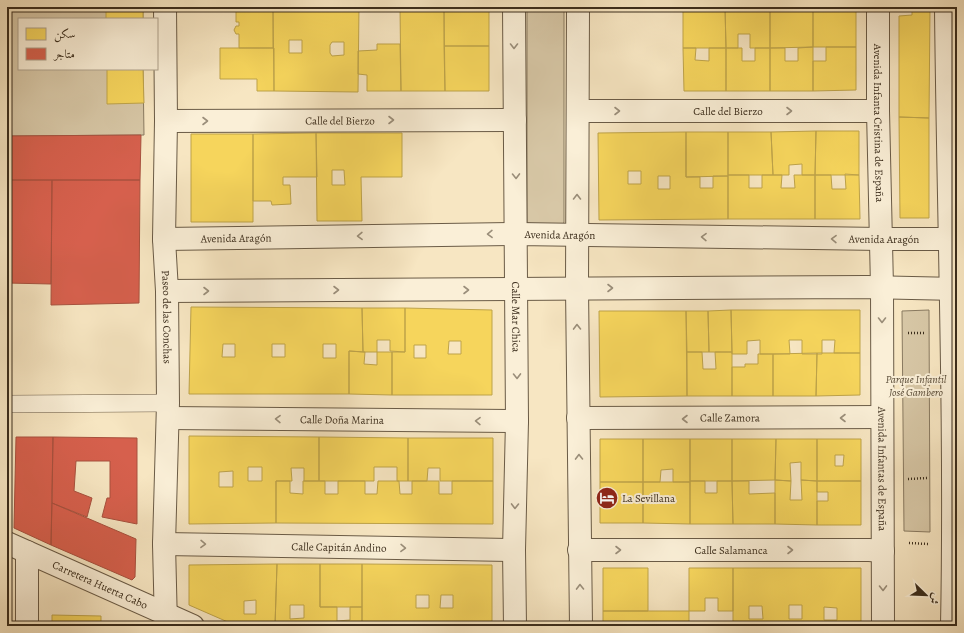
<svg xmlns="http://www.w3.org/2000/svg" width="964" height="633" viewBox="0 0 964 633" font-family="Alegreya,Amiri,serif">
	<rect width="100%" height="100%" fill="#f7e6c2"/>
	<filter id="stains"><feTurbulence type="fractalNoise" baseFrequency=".005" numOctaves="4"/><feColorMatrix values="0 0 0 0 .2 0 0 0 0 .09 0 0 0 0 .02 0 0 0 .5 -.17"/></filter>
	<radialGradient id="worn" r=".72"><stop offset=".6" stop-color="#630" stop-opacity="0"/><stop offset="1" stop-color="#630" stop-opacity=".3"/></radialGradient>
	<path fill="#d7c7a6" stroke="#897a61" d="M7,7H143V19H19V69H143L144,135L7,136Z
		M527,7H564V222L562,227L527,223Z
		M929,310L930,532L904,531L902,311Z"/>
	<path fill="#f6d55c" stroke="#bea349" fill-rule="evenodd" d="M236,7H273V48H239V34H236L234,30L236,26H239V22H236Z
		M273,7H359L358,92L274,91ZM289,40H302V53H289ZM332,42H344V55L332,56L330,53V45Z
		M400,7H444L445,91H401Z
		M444,7H489V46H444Z
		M683,7H725L726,48H683Z
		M725,7H770V48H750V34H738V48H726Z
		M770,7H813V47L770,48Z
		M813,7H856V47H813Z
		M912,7H930L929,118L899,117V16L912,15Z
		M106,9H143V19H106Z
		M377,44H400L401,91H367V75L358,74V51L377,50Z
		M444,46H489V91H445Z
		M813,47V91H770V48H785V61H798V48Z
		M826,47H856V90L813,91V61H826Z
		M220,48H274V91H257V79H220Z
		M683,48H696L695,60L709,61V48H726V91H684Z
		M726,48H742V61H755V48H770V91H726Z
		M107,69H143L144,103L107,104Z
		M899,117L929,118V218H900Z
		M816,131L815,175H802V164L789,165V175H773L771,132Z
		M816,131H859V175H815Z
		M686,132V177H700V188H713V176H728V219L599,220L598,133ZM628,171H641V184H628ZM658,176H670V189H658Z
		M686,132H728V176L686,177Z
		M728,132H771L773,175H728Z
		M316,133H402V177H361L362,221H317ZM332,170H344L345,185H332Z
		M316,133L317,177H283V185H290L291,204L272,205L271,201H253V134Z
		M191,134H253V222H191Z
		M845,174L859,175L860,219H815V175H831L832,189H846Z
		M728,175H749V188H762V175H782L781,188H795L794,175H815V219H728Z
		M191,307L362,308L363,352L349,351V394H189ZM223,344H235V357H222ZM272,344H285V357H272ZM323,344H336V358H323Z
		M362,308H405V352L390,351V340H377V352H363Z
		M405,308L492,310V395H392V352H405ZM449,341H461V354H448ZM414,345H426V358H414Z
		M731,310L732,352H709L708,311Z
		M731,310H860V353H834L835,340H822V354H802V340H789L790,354H760V340L747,341V354H732Z
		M599,311H686L687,396L600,397Z
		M686,311H708L709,352H687Z
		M349,351L365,352L364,364L377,365V352H392V395L349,394Z
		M687,352H702L703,369H716L715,352H732V396H687Z
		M817,353H860V395L816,396Z
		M817,353L816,396H773V354Z
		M758,354H773V396H732V367H745V364H758Z
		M189,436L319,437V481H304V468H291L292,481H276V523L189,524ZM248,467H262V481H248ZM233,471V487H219V472Z
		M319,437L408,438V481H397V467H374V481H319Z
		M408,438H493V481H440V468H428L427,481H408Z
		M600,439H643V482H600Z
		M643,439H690V482H673V469L661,470L660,482H643Z
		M690,439H732V481H690Z
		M732,439H776L775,480L732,481Z
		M776,439H817V481L801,480V462L790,463L791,481L775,480Z
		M817,439H861V481H817ZM835,455H844L843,466H835Z
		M775,480L791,481L790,500H802L801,480L817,481V525L775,524Z
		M276,481H290V493L303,494V481H325V494H338V481H365V494H377L378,481H399L400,494H412V481H439V494H452V481H493V524L276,523Z
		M690,481H705V493H717V481H732L733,524H690Z
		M732,481H749V494L775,493V524H733Z
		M817,481H861V525H817V501H828V492H817Z
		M600,482H643V523H600Z
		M643,482H690V524L643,523Z
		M277,564L275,626H237L189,605V565ZM256,600V614H244V601Z
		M277,564H320V607H337V621L350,620V607H362V626H275ZM290,605H304V618L290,619Z
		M320,564H362V607H320Z
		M362,564L492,565V626H362ZM416,595H429V608H416ZM441,595H453V608H440Z
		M603,568H648V611H603Z
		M689,568H733V611H718V598H705V611H689Z
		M733,568H861V626H733ZM789,605H802V619H789ZM749,606H762L763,619H749ZM824,607L837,608V620H824Z
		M603,611H689V626H603Z
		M52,615L101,616V626H52Z"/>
	<path fill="#d6604d" stroke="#a8513e" d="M141,135L140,180H7V136Z
		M7,180H52L51,284L7,283Z
		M52,180H140L139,303L51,305Z
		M16,437H53L51,545L14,528Z
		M53,437L137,438V524L102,517L107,498H110V461H76L74,491L92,498L87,517L52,503Z
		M52,503L136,539L135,577L132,580L51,545Z"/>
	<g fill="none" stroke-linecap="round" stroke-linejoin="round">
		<g stroke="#6a5b46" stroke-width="18">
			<path id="lane" d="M7,404L168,403"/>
		</g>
		<g stroke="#6a5b46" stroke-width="24">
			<g id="street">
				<path id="s1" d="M165,7L166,121L164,239L167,291L168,403L164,544L166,626"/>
				<path id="s2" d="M514,7L517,421L514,550L515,626"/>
				<path d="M578,7L577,288L581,626"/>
				<path id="s3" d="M878,7V111L882,287L883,626"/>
				<path d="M946,7C948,213 956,420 952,626"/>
				<path id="s4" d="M578,111H878"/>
				<path id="s5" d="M166,121L515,120"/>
				<path id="s6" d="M164,239L517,234L881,239H957"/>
				<path d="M167,291L867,287L957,289"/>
				<path id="s7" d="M168,418L517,421"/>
				<path id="s8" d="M578,418L882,417"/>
				<path id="s9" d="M7,543L193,626"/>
				<path id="s10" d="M164,544L514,550"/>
				<path id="s11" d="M579,550H869L883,551"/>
				<path d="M27,626V552"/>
			</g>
		</g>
		<path stroke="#3b2d1c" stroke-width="2.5" stroke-dasharray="1 2" stroke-linecap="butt" d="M908,333H925
			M908,479L927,478
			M909,543L928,544"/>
		<use href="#lane" stroke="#faefd7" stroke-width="17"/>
		<use href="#street" stroke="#faefd7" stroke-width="22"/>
	</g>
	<defs><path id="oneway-chevron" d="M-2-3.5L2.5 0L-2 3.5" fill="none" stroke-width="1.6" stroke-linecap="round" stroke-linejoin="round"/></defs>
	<g stroke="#9a8e7a">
		<use href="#oneway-chevron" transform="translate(514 46) rotate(90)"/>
		<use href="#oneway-chevron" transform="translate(617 111)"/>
		<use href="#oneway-chevron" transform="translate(789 111)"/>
		<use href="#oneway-chevron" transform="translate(391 120)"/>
		<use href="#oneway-chevron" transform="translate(205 121)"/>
		<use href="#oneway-chevron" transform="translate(516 176) rotate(89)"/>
		<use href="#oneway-chevron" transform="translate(577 197) rotate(-90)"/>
		<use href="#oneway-chevron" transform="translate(490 234) rotate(179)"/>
		<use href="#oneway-chevron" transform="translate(360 236) rotate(179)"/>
		<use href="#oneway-chevron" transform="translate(704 237) rotate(-179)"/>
		<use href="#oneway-chevron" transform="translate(834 239) rotate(-179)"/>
		<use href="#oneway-chevron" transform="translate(610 288)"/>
		<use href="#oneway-chevron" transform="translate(336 290)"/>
		<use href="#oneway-chevron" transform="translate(466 290)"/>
		<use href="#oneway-chevron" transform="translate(206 291)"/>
		<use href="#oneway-chevron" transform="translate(882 320) rotate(90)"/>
		<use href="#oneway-chevron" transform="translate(577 327) rotate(-91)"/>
		<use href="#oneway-chevron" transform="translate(517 376) rotate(89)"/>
		<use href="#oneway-chevron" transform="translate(843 418) rotate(180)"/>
		<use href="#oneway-chevron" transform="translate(278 419) rotate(-179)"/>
		<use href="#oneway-chevron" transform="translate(685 419) rotate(180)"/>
		<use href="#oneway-chevron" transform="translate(478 421) rotate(-179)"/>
		<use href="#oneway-chevron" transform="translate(579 457) rotate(-91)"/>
		<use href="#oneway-chevron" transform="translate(515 506) rotate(91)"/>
		<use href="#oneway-chevron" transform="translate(203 544) rotate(1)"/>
		<use href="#oneway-chevron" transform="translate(403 548) rotate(1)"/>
		<use href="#oneway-chevron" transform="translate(618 550)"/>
		<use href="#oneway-chevron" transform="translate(790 550)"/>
		<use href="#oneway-chevron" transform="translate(580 587) rotate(-91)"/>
		<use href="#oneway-chevron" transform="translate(883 588) rotate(89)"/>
	</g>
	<defs>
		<g id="hotel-disc" transform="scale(1.15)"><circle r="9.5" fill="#8f2418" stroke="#faefd7"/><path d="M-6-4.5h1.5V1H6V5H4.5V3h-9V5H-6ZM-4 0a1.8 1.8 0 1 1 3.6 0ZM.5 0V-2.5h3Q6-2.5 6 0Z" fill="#fff"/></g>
	</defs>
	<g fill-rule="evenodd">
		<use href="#hotel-disc" x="607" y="498"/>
	</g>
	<g text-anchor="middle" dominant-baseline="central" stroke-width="4" stroke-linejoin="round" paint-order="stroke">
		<g font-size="11" fill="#3b2d1c" stroke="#faefd7">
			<text stroke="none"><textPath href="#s4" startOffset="150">Calle del Bierzo</textPath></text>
			<text stroke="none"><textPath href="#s5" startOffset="174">Calle del Bierzo</textPath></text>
			<text stroke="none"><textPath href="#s3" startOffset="116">Avenida Infanta Cristina de España</textPath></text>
			<text stroke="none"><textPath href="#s6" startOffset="396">Avenida Aragón</textPath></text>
			<text stroke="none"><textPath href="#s6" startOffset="72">Avenida Aragón</textPath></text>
			<text stroke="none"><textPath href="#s6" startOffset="720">Avenida Aragón</textPath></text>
			<text stroke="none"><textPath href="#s1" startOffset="310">Paseo de las Conchas</textPath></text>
			<text stroke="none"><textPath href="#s2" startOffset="310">Calle Mar Chica</textPath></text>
			<text stroke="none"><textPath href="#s8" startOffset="152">Calle Zamora</textPath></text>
			<text stroke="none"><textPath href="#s7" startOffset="174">Calle Doña Marina</textPath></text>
			<text stroke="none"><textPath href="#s3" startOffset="462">Avenida Infantas de España</textPath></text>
			<text stroke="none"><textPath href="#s10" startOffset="175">Calle Capitán Andino</textPath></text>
			<text stroke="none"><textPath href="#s11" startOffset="152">Calle Salamanca</textPath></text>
			<text stroke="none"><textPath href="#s9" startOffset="102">Carretera Huerta Cabo</textPath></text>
		</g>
		<g font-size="11" font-style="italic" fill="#5a4c38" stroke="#faefd7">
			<text x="916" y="379">Parque Infantil<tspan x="916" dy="13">José Gambero</tspan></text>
		</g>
		<g font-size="11" fill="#3b2d1c" stroke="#faefd7" text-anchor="start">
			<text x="622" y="498">La Sevillana</text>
		</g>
	</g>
	<rect width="964" height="633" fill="none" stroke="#f7e6c2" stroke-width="24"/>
	<rect x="8" y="8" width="948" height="617" fill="none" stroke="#3b2d1c" stroke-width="2"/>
	<rect x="12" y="12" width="940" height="609" fill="none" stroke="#3b2d1c"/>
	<rect x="18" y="18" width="140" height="52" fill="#faefd7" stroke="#aea18c"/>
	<rect x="26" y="28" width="20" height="12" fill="#f6d55c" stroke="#aea18c"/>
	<text x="54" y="38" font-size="12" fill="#3b2d1c">سكن</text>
	<rect x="26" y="48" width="20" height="12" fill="#d6604d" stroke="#aea18c"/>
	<text x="54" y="58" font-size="12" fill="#3b2d1c">متاجر</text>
	<g transform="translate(926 595) rotate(113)" stroke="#faefd7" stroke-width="3" paint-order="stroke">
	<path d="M0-3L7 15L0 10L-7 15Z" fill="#3b2d1c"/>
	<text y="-6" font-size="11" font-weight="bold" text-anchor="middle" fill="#3b2d1c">ش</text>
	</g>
	<rect width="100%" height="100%" filter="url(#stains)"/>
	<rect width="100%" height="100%" fill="url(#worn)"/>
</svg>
